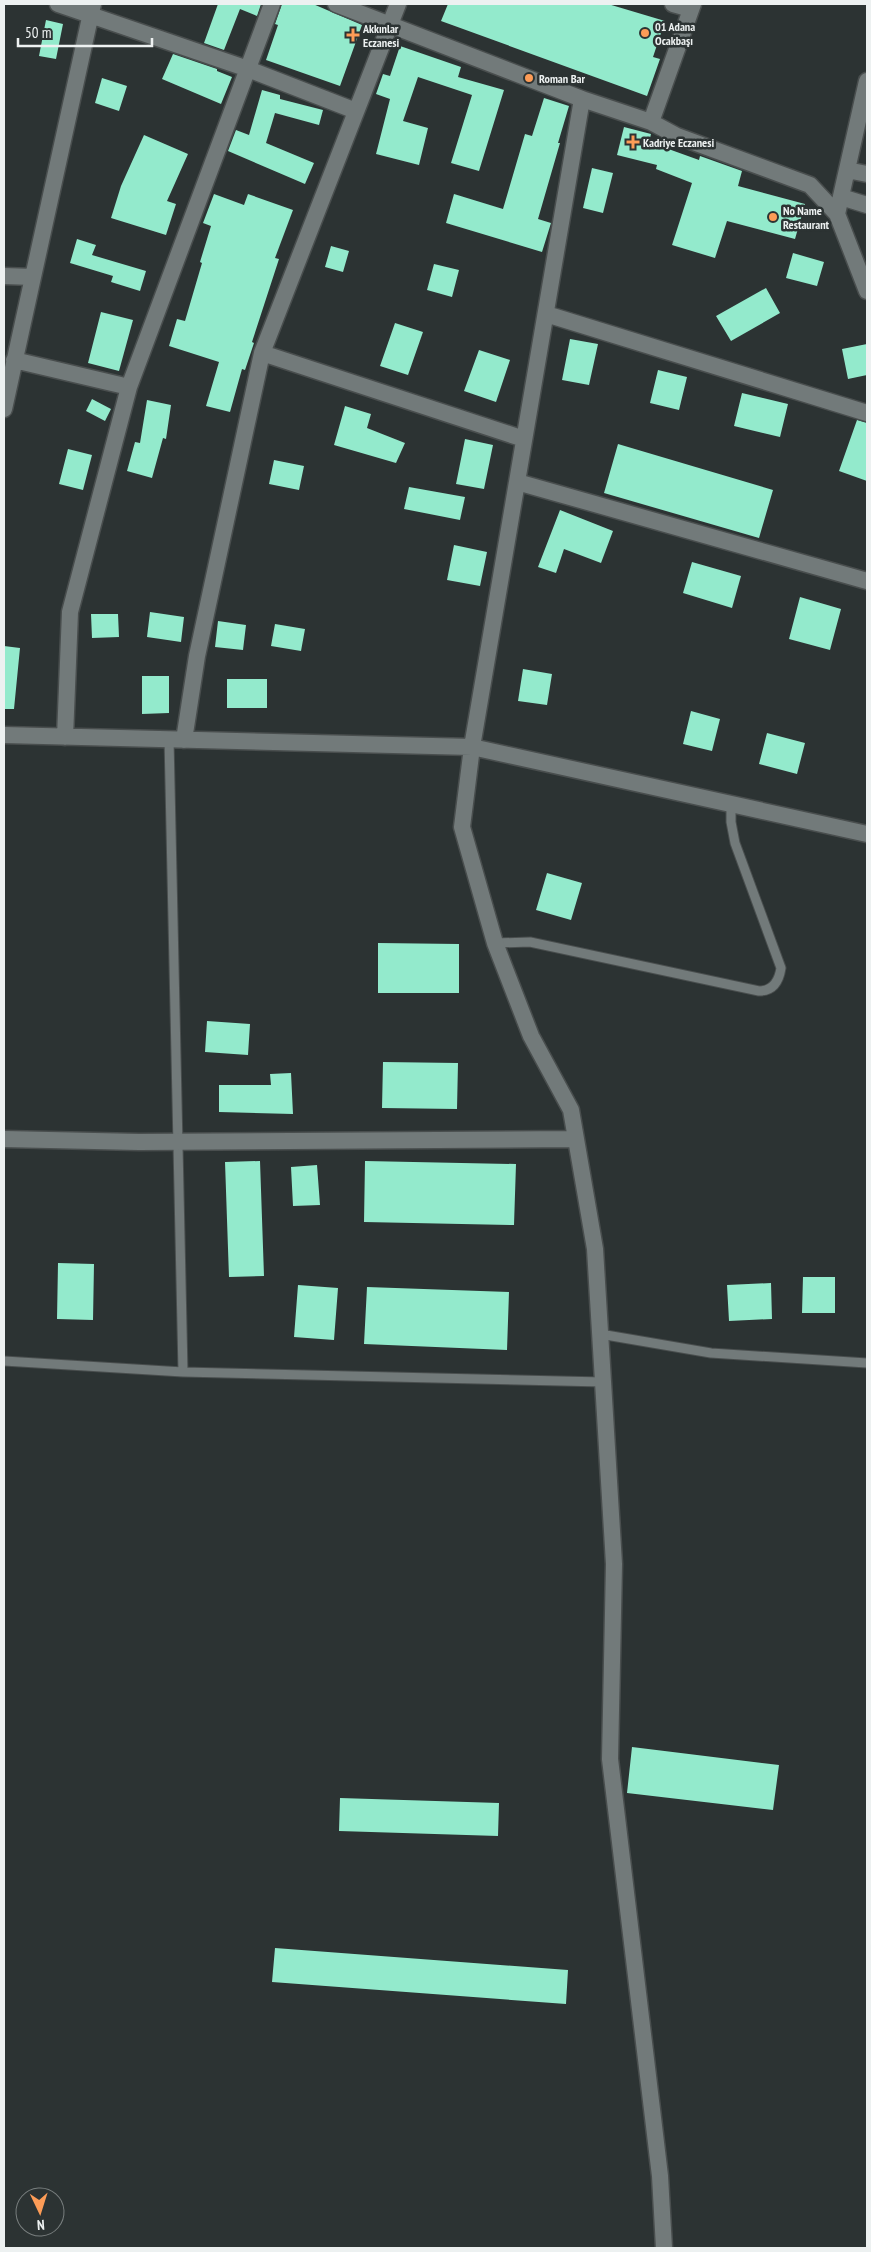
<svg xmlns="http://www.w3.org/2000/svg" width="871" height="2252" viewBox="0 0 871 2252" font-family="'PT Sans Narrow',sans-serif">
	<rect width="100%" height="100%" fill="#2c3333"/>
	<path fill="#93eacc" d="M218,4H261L257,16L240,9L224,50L204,43Z
		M282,4H313L362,25L340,86L266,60L278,25L275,24Z
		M448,4H608L665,21L653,57L660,59L647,96L441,21Z
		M46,20L63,24L56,59L39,56Z
		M400,46L461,67L458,77L504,90L479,171L451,163L472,95L418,77L403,121L428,128L419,165L376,154L390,99L376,94L383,74L390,76Z
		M173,54L217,69V71L232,77L221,104L162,79Z
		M102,78L127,86L119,111L95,103Z
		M262,90L280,95V99L323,110L319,125L275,113L266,143L314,163L305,184L228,151L236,130L249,135Z
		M544,98L569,106L558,143H560L538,219L551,223L542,252L446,223L454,194L503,209L525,134L532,136Z
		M624,127L651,134L649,142L699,160L700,156L742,171L738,186L805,204L795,239L727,221L715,258L672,245L692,183L656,169L657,165L617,155Z
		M144,135L188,154L167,201L176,204L166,235L111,218L121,186Z
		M592,168L613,173L603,213L583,208Z
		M214,194L244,205L248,194L293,210L275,258L279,259L252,342L254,343L245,370L242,369L230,412L206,406L219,362L169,346L177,319L185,321L202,263L200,262L211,226L203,223Z
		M77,239L96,245L92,255L146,271L140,291L111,282L113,276L70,263Z
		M331,246L349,251L343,272L325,267Z
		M793,253L824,262L817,286L786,278Z
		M434,264L459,270L452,297L427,290Z
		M766,288L780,313L731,341L716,316Z
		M101,312L133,320L119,371L88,363Z
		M395,323L423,332L408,375L380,366Z
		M570,339L598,344L589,385L562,380Z
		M867,344V375L848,379L842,349Z
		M479,350L510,360L496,402L464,391Z
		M658,370L687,377L679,410L650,403Z
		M742,393L788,404L780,437L734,426Z
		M92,399L111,409L105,421L86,411Z
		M147,400L171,405L166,439L163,438L152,478L127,471L135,442L140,443Z
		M345,406L371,414L367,428L405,443L396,463L334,445Z
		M857,420L867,423V481L839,471Z
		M465,439L493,445L484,489L456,484Z
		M618,444L773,490L759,538L604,493Z
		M68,449L92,455L83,490L59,484Z
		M274,460L304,466L299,490L269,484Z
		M409,487L465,497L460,520L404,509Z
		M560,510L613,531L601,563L564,549L556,573L538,567Z
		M454,545L487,552L480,586L447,580Z
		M692,562L741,576L732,608L683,593Z
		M800,597L841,609L830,650L789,639Z
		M150,612L184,617L181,642L147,637Z
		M91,614H118L119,637L92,638Z
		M218,621L246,625L243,650L215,647Z
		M275,624L305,629L301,651L271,646Z
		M4,646L20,648L14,709H4Z
		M523,669L552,674L547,705L518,701Z
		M142,676H169V713L142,714Z
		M227,679H267V708H227Z
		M691,711L720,719L712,751L683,744Z
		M767,733L805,743L797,774L759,764Z
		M547,873L582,883L571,920L536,910Z
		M378,943L459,944V993H378Z
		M207,1021L250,1024L248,1055L205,1052Z
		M383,1062L458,1063L457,1109L382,1108Z
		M291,1073L293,1114L219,1112V1085H271L270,1074Z
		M260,1161L264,1276L229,1277L225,1162Z
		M365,1161L516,1164L514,1225L364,1222Z
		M317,1165L320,1205L293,1206L291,1167Z
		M58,1263L94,1264L93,1320L57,1319Z
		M803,1277H835V1313H802Z
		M771,1283L772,1319L729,1321L727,1285Z
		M298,1285L338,1288L334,1340L294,1337Z
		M367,1287L509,1292L507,1350L364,1344Z
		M632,1747L779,1765L773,1810L627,1793Z
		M340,1798L499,1803L498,1836L339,1831Z
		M275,1948L568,1970L566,2004L272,1982Z"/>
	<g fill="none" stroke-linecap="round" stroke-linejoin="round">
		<g stroke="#494e4e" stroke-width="11">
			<path id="service" d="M169,739L183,1372L603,1382
				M495,943L530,942L759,991C773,991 779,981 781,968L735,843L731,822V804
				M600,1334L711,1353L867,1363
				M4,1361L183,1372"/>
		</g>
		<g stroke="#494e4e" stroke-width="19">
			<path id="minor" d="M58,4L248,69L356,111
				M336,4L582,99L651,122L677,136L810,185L837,214L867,291
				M673,4L691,9
				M582,99L472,747L462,827L495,943L531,1036L571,1110L595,1249L614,1564L610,1759L660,2176L664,2248
				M651,122L693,4
				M847,170L867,174
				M841,197L867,205
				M837,214L867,81
				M4,276L33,277
				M546,314L867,413
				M262,353L524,439
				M14,360L129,387
				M4,409L93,4
				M517,482L867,581
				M4,735L472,747L867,834
				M65,737L70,612L129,387L272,4
				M184,740L197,656L262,353L398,4
				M4,1139L139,1142L576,1139"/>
		</g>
		<use href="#service" stroke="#727a7a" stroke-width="9"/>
		<use href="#minor" stroke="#727a7a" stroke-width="16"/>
	</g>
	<g fill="#fd9c57" stroke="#2c3333" stroke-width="2">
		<circle cx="645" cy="33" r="5"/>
		<path d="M350.5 27.5h5v5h5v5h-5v5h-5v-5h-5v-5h5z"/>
		<circle cx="529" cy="78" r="5"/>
		<path d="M630.5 134.5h5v5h5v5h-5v5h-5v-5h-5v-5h5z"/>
		<circle cx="773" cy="217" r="5"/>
	</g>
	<g text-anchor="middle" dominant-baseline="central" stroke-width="5" stroke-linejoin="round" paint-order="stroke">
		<g font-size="12" font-weight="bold" fill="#edf1f1" stroke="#2c3333" text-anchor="start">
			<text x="655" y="26">01 Adana<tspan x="655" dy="14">Ocakbaşı</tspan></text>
			<text x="363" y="28">Akkınlar<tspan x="363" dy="14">Eczanesi</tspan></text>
			<text x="539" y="78">Roman Bar</text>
			<text x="643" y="142">Kadriye Eczanesi</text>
			<text x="783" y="210">No Name<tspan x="783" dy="14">Restaurant</tspan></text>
		</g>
	</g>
	<rect width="871" height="2252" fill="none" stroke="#edf1f1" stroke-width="10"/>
	<g transform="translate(40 2212) rotate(176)"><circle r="24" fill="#2c3333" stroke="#797f7f"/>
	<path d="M0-4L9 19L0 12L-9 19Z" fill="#fd9c57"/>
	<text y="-8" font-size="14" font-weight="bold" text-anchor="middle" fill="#edf1f1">N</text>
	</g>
	<path d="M18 38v8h134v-8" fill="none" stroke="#edf1f1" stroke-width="2.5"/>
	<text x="25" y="38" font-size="15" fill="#edf1f1" stroke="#2c3333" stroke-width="4" paint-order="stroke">50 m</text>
</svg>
